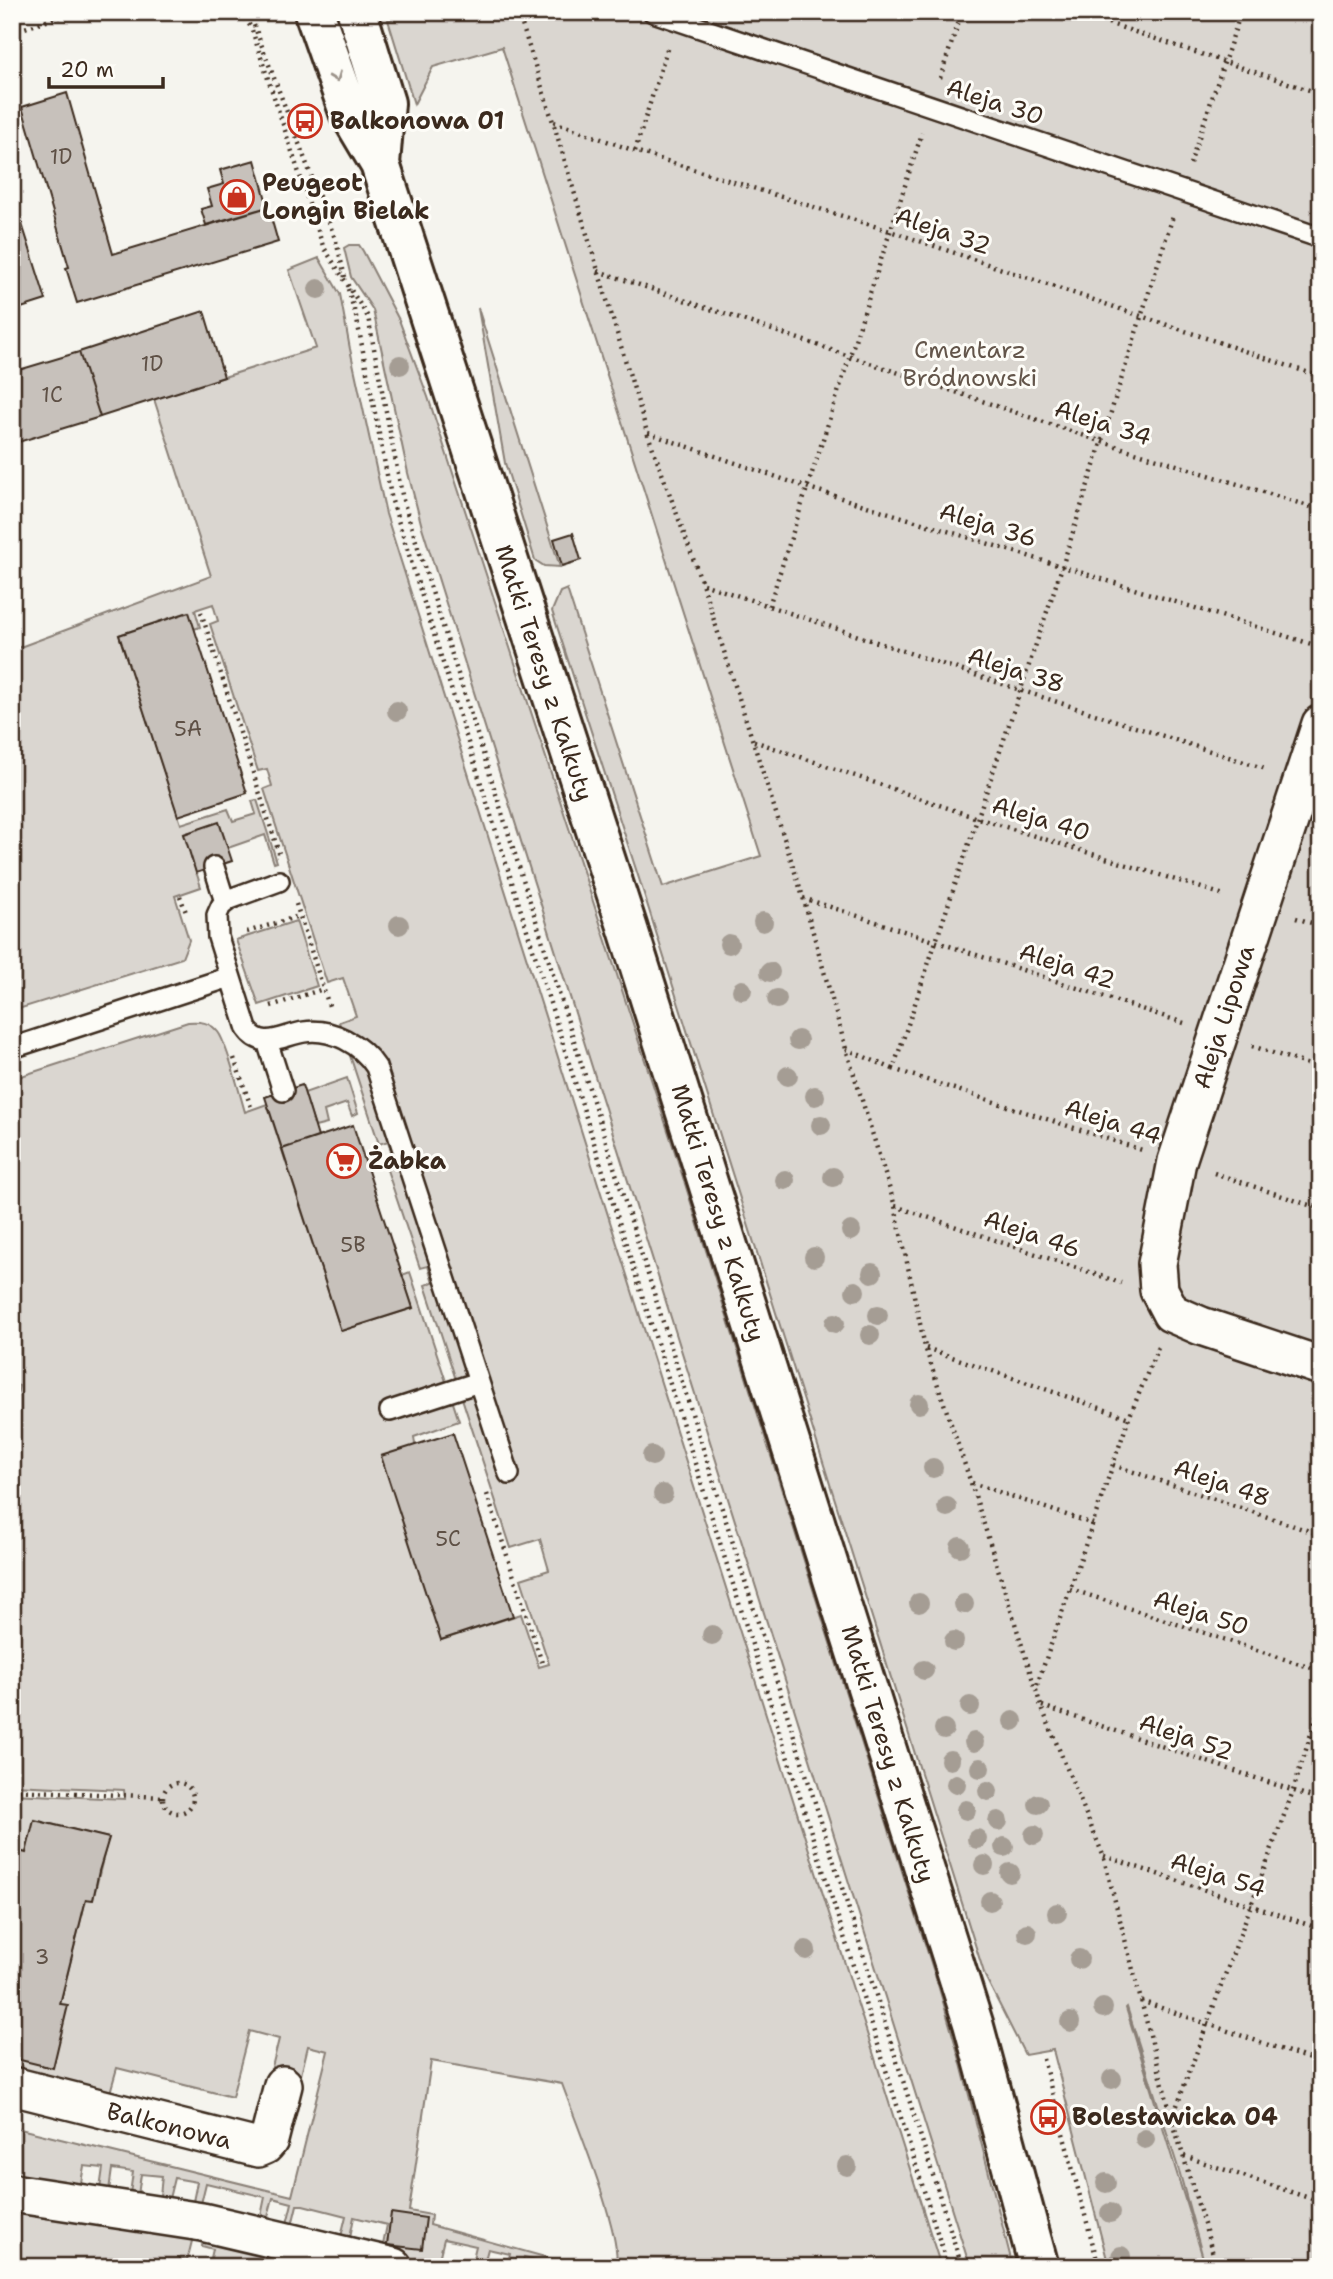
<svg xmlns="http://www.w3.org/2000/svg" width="1333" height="2279" viewBox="0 0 1333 2279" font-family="'Shantell Sans',sans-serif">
	<rect width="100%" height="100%" fill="#f5f4ee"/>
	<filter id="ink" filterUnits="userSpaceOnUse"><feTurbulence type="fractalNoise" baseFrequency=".0143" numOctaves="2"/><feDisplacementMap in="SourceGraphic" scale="14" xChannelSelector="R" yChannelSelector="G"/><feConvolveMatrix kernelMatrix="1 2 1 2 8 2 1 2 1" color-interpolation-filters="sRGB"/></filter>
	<g filter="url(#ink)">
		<path fill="#dad6d0" stroke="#8a8077" stroke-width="2" fill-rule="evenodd" d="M422,12H1321V2267H1109L1053,2050L1025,2055L985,1976L644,894L552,611L560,592L567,589L663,887L761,856L502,47L433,67L414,104L388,20ZM1127,2007L1180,2174L1203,2258L1126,2008Z
			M349,245H359L363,251L399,320L428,397L674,1149L939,1988L960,2060L1013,2267H970L422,527L408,473L373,310L351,277L344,248Z
			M319,258L340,294L350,349L386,514L941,2267H616C623,2235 575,2120 562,2084L431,2061L409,2211L431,2215L430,2225L581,2267H565L524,2257L521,2267H507L510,2254L488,2249L483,2267H471L476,2246L444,2239L437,2267H431L381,2255L387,2225L354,2217L348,2247L339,2245L346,2216L303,2205H297L290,2234L285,2232L292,2203L273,2198L265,2228L259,2226L265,2197L206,2183L199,2212L191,2211L197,2182L174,2178L167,2207L159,2206L162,2176L141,2174L137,2202L129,2201L133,2172L112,2169L108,2198L99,2196L103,2168L84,2166L79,2194L12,2184V2127L292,2196L328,2051L308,2046L301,2075L272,2067L279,2039L249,2031L232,2097L117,2068L109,2096L12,2071V2058L67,2005L60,2004L86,1899L93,1900L108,1838L35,1820L26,1853L12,1849V1794L125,1799L124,1790L12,1785V1414L19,1386L12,1384V1079L188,1022C200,1021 210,1022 218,1032C227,1043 240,1095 245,1112L267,1104L341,1331L413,1308L402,1275L410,1272L459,1421L414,1437L442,1640L521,1614L539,1667L549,1664L521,1579L549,1570L540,1539L511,1548L425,1285L433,1282L428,1266L420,1268L384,1161L393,1158L388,1141L379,1144L339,1022L356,1016L343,978L327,983L264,789L272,786L267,769L258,771L210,624L218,621L213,604L195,610L200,627L194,629L188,612L119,635L181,824L228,809L233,821L256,814L252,801L257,800L277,862L274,863L265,835L228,848L219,823L184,834L201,887L175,896L189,940L182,958L12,1011V650L211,576L154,399L316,348L289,270Z
			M478,308L560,567L544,566L535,560L505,463Z
			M296,921L317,986L259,1005L236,940Z
			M347,1078L358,1113L352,1116L347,1103L324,1111L327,1124L315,1127L304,1093Z
			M12,2202L195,2229L187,2261L179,2259L177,2267H12Z
			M205,2231L358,2267H209L213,2249L202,2246Z"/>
		<path fill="#c7c1bb" stroke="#3b2a1e" stroke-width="2" d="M67,93L113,254L268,207L278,242L77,303L66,268L69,267L22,107Z
			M255,160L268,207L206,225L201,209L212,206L207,189L224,184L220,170Z
			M12,192L46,300L12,311Z
			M204,311L224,377L100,417L79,352Z
			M79,352L100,417L12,444V372Z
			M573,533L581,560L562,566L554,539Z
			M189,612L247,793L178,816L119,635Z
			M219,822L232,861L196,873L184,834Z
			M302,1085L318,1137L282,1149L265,1097Z
			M353,1125L413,1308L341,1331L282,1149Z
			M453,1433L513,1616L441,1640L381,1456Z
			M34,1820L109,1838L99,1871L93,1900L86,1899L60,2004L68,2005L53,2068L12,2058V1911L17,1891L12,1890V1849L26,1853Z
			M391,2213L426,2218L422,2249L387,2245Z"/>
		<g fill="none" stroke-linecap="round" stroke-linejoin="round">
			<g stroke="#3b2a1e" stroke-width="24">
				<path id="service" d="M653,12L1321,238
					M214,867L225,902
					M279,881L230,899L221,906L217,915L218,937L247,1029C262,1051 284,1035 304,1032C332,1028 361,1044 376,1067L509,1474
					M267,1041L283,1091
					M12,1048L230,977
					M390,1411L479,1382"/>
			</g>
			<g stroke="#3b2a1e" stroke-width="42">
				<path id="minor" d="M1321,724L1177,1161L1157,1264L1159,1290L1171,1313L1201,1326L1321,1366
					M12,2086L258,2148L265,2145L269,2140L283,2085
					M12,2193L202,2222L393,2267"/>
			</g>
			<g stroke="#3b2a1e" stroke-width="44">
				<path id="tertiary" d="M314,12L349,112L380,164L627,926L973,2023L1039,2267
					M357,12L385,103L380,164"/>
			</g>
			<path stroke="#3b2a1e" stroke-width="4.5" stroke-dasharray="2 5" stroke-linecap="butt" d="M233,12L241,14L251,27L323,246L368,317L403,500L962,2267
				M249,12L336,241L346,281
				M518,12L553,122L647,432L702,583L803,897L846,1049L895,1206L925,1347L971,1483L1041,1706L1103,1855L1172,2119L1217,2267
				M1075,12L1321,94
				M12,32L75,12
				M940,78L962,12
				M554,122L635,151L890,231L1321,377
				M635,151L668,46
				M1190,164L1241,12
				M598,271L1103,442L1321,510
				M348,289L357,320L392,501L948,2267
				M648,433L809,488L1321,647
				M703,584L1020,690L1266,769
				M769,606L922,133
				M201,612L279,853
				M754,741L977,818L1224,895
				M180,896L187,915
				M803,898L1184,1023
				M296,904L329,1006
				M1296,918L1321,926
				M247,932L299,916
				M271,1006L323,989
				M1252,1046L1321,1069
				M846,1049L893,1069L1062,567L1173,216
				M234,1058L251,1107
				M893,1069L1142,1150
				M1214,1173L1321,1209
				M895,1206L1121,1283
				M926,1348L1129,1418
				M1113,1465L1321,1535
				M972,1483L1093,1524
				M487,1494L543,1666
				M1070,1589L1321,1671
				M1037,1685L1129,1418L1158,1347
				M1042,1706L1321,1800
				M163 1798a15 15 0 1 1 30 0a15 15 0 1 1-30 0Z
				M12,1790L163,1797
				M1104,1856L1321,1929
				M1141,2001L1321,2063
				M1043,2059L1099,2267
				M1172,2119L1293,1791L1321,1702
				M1184,2156L1321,2202"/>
			<use href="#service" stroke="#fdfcf7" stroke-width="19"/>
			<use href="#minor" stroke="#fdfcf7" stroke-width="37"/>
			<use href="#tertiary" stroke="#fdfcf7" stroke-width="38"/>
		</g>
		<g fill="#a59d94">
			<circle cx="318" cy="289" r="10"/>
			<circle cx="400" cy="365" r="10"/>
			<circle cx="397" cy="711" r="10"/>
			<circle cx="763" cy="922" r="10"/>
			<circle cx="399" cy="925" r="10"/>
			<circle cx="729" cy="944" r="10"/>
			<circle cx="770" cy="972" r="10"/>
			<circle cx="742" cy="990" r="10"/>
			<circle cx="777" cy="999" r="10"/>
			<circle cx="798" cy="1040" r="10"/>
			<circle cx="788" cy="1076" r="10"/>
			<circle cx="815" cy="1096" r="10"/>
			<circle cx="821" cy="1125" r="10"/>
			<circle cx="833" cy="1177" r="10"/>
			<circle cx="785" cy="1180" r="10"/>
			<circle cx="851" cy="1231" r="10"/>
			<circle cx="814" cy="1257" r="10"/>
			<circle cx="872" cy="1273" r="10"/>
			<circle cx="855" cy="1291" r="10"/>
			<circle cx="878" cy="1315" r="10"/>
			<circle cx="835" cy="1323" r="10"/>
			<circle cx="870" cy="1335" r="10"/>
			<circle cx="919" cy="1404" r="10"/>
			<circle cx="652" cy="1456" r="10"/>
			<circle cx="933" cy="1468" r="10"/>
			<circle cx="663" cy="1494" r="10"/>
			<circle cx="947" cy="1507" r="10"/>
			<circle cx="960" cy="1547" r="10"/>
			<circle cx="919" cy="1603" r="10"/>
			<circle cx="964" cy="1604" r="10"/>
			<circle cx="712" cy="1635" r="10"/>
			<circle cx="954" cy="1641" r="10"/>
			<circle cx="924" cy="1670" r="10"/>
			<circle cx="970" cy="1706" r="10"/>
			<circle cx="1013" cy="1721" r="10"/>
			<circle cx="944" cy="1729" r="10"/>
			<circle cx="974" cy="1742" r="10"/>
			<circle cx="950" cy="1760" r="10"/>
			<circle cx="980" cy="1768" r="10"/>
			<circle cx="956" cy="1784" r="10"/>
			<circle cx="988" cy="1791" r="10"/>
			<circle cx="1038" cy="1804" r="10"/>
			<circle cx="966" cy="1810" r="10"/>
			<circle cx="998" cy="1821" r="10"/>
			<circle cx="1034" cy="1835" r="10"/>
			<circle cx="977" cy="1839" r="10"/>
			<circle cx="1004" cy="1847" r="10"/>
			<circle cx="984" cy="1865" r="10"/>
			<circle cx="1010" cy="1873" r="10"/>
			<circle cx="990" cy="1901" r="10"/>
			<circle cx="1057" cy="1913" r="10"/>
			<circle cx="1027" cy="1933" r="10"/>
			<circle cx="806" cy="1950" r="10"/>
			<circle cx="1079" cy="1959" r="10"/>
			<circle cx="1103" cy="2008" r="10"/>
			<circle cx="1070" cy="2022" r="10"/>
			<circle cx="1112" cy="2079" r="10"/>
			<circle cx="1145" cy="2139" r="10"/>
			<circle cx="847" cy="2166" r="10"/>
			<circle cx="1106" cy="2183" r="10"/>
			<circle cx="1110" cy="2213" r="10"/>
			<circle cx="1121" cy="2256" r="10"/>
		</g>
		<defs><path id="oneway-chevron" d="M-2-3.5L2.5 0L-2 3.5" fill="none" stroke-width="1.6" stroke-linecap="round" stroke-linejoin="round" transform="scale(1.75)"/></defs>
		<use stroke="#9c938a" href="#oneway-chevron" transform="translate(336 77) rotate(69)"/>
	</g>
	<defs>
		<g id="bus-ring" transform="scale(1.75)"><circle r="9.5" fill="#fdfcf7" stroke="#c8321e" stroke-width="1.5"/><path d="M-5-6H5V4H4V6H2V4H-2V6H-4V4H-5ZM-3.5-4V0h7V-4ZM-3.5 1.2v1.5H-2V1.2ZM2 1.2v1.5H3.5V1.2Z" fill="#c8321e"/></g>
		<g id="shop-ring" transform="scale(1.75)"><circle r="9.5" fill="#fdfcf7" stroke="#c8321e" stroke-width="1.5"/><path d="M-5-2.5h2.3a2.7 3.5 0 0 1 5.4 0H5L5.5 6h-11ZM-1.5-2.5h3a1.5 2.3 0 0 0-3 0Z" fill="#c8321e"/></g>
		<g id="supermarket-ring" transform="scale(1.75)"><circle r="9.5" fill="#fdfcf7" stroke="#c8321e" stroke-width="1.5"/><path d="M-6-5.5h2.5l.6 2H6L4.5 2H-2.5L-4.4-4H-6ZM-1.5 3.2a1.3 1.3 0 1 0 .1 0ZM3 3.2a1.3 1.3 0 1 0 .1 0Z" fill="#c8321e"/></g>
	</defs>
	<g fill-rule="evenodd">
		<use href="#bus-ring" x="305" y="121"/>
		<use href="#shop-ring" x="237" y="197"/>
		<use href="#supermarket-ring" x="344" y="1161"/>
		<use href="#bus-ring" x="1048" y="2117"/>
	</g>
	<g text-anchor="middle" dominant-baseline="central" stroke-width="6" stroke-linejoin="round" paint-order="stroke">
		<g font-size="21" fill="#5e5045">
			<text x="61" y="157">1D</text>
			<text x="152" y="364">1D</text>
			<text x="52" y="395">1C</text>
			<text x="188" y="729">5A</text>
			<text x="353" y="1245">5B</text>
			<text x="448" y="1539">5C</text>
			<text x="42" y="1957">3</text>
		</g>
		<g font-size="24" fill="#3b2a1e" stroke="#fdfcf7">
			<text transform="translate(995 102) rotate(18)">Aleja 30</text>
			<text transform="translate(943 231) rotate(19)">Aleja 32</text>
			<text transform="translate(1103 423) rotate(18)">Aleja 34</text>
			<text transform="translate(988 525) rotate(17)">Aleja 36</text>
			<text transform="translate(1016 670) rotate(18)">Aleja 38</text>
			<text transform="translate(544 673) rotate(72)">Matki Teresy z Kalkuty</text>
			<text transform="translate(1041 819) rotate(17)">Aleja 40</text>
			<text transform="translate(1067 966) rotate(18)">Aleja 42</text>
			<text transform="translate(1224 1017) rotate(-72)">Aleja Lipowa</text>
			<text transform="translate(1113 1122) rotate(18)">Aleja 44</text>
			<text transform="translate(718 1213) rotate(73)">Matki Teresy z Kalkuty</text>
			<text transform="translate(1032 1234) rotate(19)">Aleja 46</text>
			<text transform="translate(1222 1483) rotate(19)">Aleja 48</text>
			<text transform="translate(1201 1613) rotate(18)">Aleja 50</text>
			<text transform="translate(1186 1737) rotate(19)">Aleja 52</text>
			<text transform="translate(888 1754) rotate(73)">Matki Teresy z Kalkuty</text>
			<text transform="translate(1218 1875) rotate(18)">Aleja 54</text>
			<text transform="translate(169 2126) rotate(14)">Balkonowa</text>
		</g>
		<g font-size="24" font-weight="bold" fill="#3b2a1e" stroke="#fdfcf7" text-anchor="start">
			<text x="330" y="121">Balkonowa 01</text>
			<text x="262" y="183">Peugeot<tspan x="262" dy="28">Longin Bielak</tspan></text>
			<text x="368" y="1161">Żabka</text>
			<text x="1072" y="2117">Bolesławicka 04</text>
		</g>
		<g font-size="24" fill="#63554a" stroke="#fdfcf7">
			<text x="970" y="350">Cmentarz<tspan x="970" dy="28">Bródnowski</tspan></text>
		</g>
	</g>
	<rect width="1333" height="2279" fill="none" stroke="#fdfcf7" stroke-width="42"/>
	<rect x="21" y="21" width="1291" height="2237" fill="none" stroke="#3b2a1e" stroke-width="2.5" filter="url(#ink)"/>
	<path d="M49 77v10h114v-10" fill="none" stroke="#3b2a1e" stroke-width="3.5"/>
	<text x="60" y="77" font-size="21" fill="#3b2a1e" stroke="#fdfcf7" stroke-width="5" paint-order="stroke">20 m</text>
</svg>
